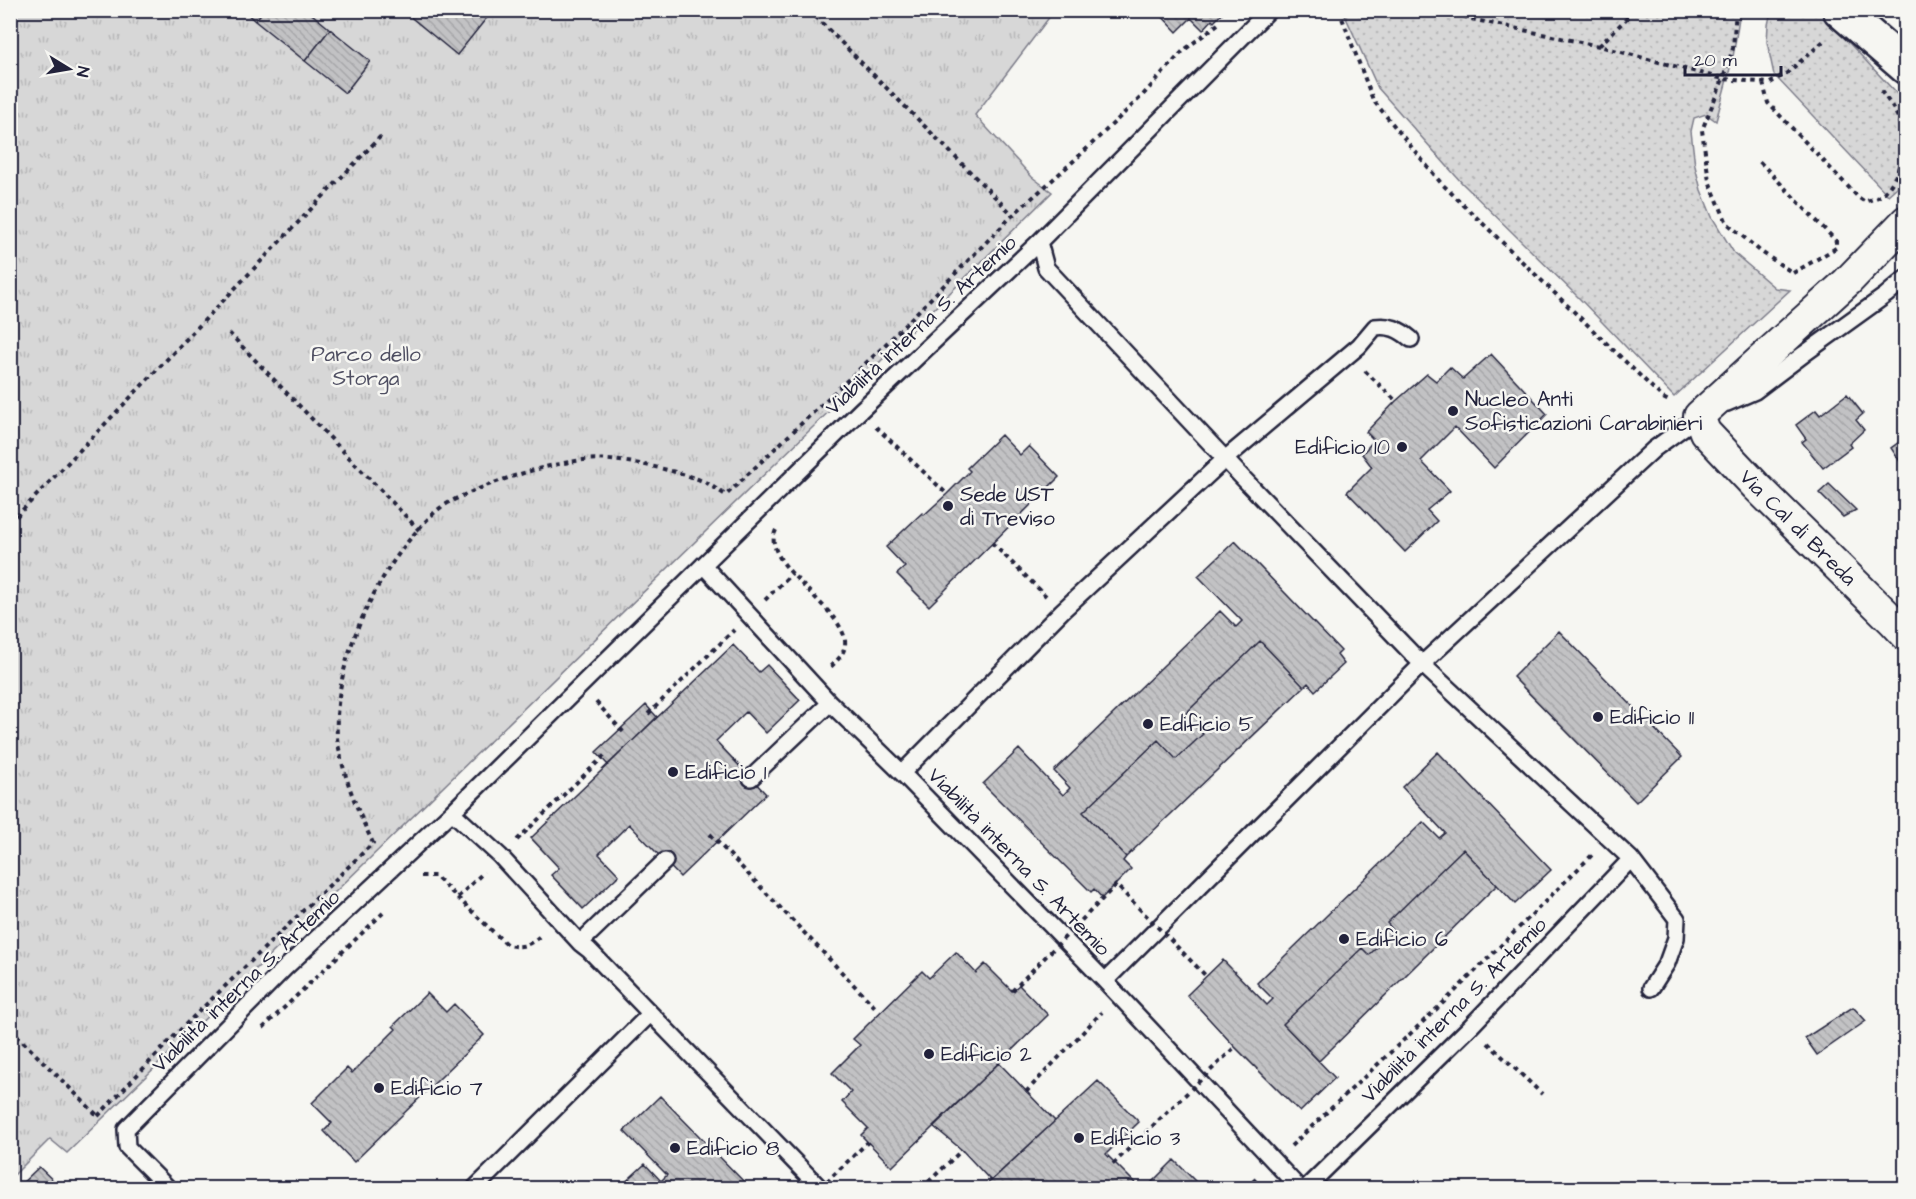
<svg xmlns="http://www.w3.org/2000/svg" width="1916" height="1199" viewBox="0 0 1916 1199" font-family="'Architects Daughter',sans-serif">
	<defs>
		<pattern id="grass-dots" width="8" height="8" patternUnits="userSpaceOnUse" patternTransform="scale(1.5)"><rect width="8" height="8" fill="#d7d7d7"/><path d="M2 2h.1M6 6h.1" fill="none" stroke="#b8b8b9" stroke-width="1.8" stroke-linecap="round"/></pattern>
		<pattern id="park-tufts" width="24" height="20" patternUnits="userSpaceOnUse" patternTransform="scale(1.5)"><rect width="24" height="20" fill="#d7d7d7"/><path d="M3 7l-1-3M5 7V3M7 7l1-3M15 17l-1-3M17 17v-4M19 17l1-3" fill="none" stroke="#b8b8b9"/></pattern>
		<pattern id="building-back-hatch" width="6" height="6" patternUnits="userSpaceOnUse" patternTransform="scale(1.5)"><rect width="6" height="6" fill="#c2c2c4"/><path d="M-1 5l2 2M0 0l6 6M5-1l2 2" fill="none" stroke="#a6a6a9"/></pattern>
	</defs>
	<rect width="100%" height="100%" fill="#f6f6f2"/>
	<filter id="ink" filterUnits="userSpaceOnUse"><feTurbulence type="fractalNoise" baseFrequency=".0167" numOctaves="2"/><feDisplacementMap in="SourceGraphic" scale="12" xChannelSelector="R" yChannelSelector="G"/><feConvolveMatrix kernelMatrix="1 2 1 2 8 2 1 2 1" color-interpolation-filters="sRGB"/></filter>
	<g filter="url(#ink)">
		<path fill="url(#grass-dots)" stroke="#7c7c89" stroke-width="1.5" d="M1343,11H1740L1733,57L1716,121L1706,114L1694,118L1691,131L1695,166L1701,190L1712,217L1734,253L1775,288L1790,290L1674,397L1578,297L1462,183L1378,88Z
			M1771,11H1819L1898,95L1905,109V180L1888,195L1774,75L1767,42L1768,25Z"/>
		<path fill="url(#park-tufts)" stroke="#7c7c89" stroke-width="1.5" d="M11,11H1054L975,115L1032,177L1052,192L888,354L67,1153L50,1139L11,1178Z"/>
		<path fill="url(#building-back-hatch)" stroke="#22223b" stroke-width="1.5" d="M243,10H264L255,21Z
			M264,10H307L330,29L305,61L255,21Z
			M402,10H493L457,55Z
			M1156,10H1225L1214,22L1212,20L1203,30L1191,18L1177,32Z
			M330,29L370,61L345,93L305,61Z
			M1491,354L1547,414L1494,468L1455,427L1421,461L1450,491L1427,510L1437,521L1405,552L1347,492L1372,467L1362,454L1374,440L1366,432L1396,401L1427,374L1436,381L1450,367L1463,379Z
			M1847,394L1863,414L1856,420L1864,430L1849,444L1851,447L1823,468L1802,442L1806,439L1796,425L1816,410L1820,415Z
			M1001,435L1020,455L1029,446L1059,477L929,606L897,574L905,567L886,547L922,513L924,515L947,494L970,471L967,468Z
			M1906,437V460L1901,463L1891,448Z
			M1829,484L1856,510L1843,517L1819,493Z
			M1235,541L1341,651L1337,655L1344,664L1315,691L1308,683L1304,687L1260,641L1184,715L1203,734L1176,759L1158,740L1083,812L1126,857L1123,861L1131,869L1102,898L1094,889L1091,892L983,784L1019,749L1063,795L1070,788L1054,771L1220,611L1236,627L1242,621L1198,576Z
			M1559,631L1682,757L1636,802L1513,677Z
			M1260,641L1304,687L1126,857L1083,812L1158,740L1176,759L1203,734L1184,715Z
			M733,645L759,672L767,665L800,700L766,733L746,712L716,741L766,794L680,877L629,824L599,854L619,875L583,909L551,875L559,868L531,838Z
			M646,705L657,717L608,765L596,752Z
			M1438,752L1551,870L1515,904L1463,849L1387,923L1394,931L1369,955L1362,948L1283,1024L1335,1078L1300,1112L1235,1047L1187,995L1223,960L1267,1005L1273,999L1257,983L1423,822L1439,838L1445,833L1402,787Z
			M1463,849L1497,885L1319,1061L1283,1024L1362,948L1369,955L1394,931L1387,923Z
			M956,952L976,973L985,964L1012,991L1019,985L1048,1015L892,1167L861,1135L868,1128L842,1102L851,1092L832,1073L860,1045L853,1039L922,971L929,978Z
			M427,993L446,1012L454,1004L484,1035L354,1162L324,1131L332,1123L312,1103L347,1068L352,1073L396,1029L393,1026Z
			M1853,1007L1866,1021L1817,1055L1805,1038Z
			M999,1063L1055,1121L991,1181L962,1150L933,1126Z
			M1098,1081L1139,1122L1106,1154L1140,1188H983Z
			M660,1096L750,1188H619L645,1164L661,1181L667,1175L624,1131Z
			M1174,1160L1202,1188H1146Z
			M39,1167L61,1188H17Z"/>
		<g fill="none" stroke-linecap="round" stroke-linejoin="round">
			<g stroke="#22223b" stroke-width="20">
				<path id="service" d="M1039,242L1046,268L1241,476L1422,664L1631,859L1471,1026L1306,1188
					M1727,403L1755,391L1804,354L1886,295L1906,278
					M703,565L830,703L902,773L1105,981L1299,1188
					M902,773L1062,611L1225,459L1359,346L1375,327C1390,325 1399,329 1411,339
					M751,778L830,703
					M452,812L500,856L580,943L589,950L820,1188
					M1631,859L1677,919L1676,938L1667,963L1651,988
					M580,943L665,861
					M1105,981L1422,664L1654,449L1702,414
					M168,1188L127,1147L126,1129L285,968L452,812L860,411L1039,242L1269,10
					M475,1188L650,1014"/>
			</g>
			<g stroke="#22223b" stroke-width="34">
				<g id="minor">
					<path id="s1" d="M1906,221L1847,282L1699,416L1705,432L1756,486L1894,622L1906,635"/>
				</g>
			</g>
			<g stroke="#22223b" stroke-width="38">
				<path id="tertiary" d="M1840,10L1906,67"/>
			</g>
			<path stroke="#22223b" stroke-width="4" stroke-dasharray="4.5 4.5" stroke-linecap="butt" d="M809,10L1013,215
				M1339,10L1373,100L1441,183L1663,398L1671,402
				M1446,10L1471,19L1599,46L1723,79L1770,83L1787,73L1826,39
				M1736,10L1733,48L1723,79L1702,130L1709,181L1727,223L1760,251L1793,273L1836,248V241L1757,159
				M1599,46L1635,10
				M1763,83L1768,103L1858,197L1865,202C1869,200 1874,199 1878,197C1902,182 1907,142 1898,118C1894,108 1887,99 1880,90
				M229,333L419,530
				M1365,371L1396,401
				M876,427L947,494
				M10,523L383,134
				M776,530C758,564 849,611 845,645C844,655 836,661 830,668
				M992,543L1046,596
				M765,600L792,573
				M596,702L626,735
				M648,714L734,630
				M710,834L875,1007
				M517,840L605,755
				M421,876H435L507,945C522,948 529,946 541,935
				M458,897L484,872
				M263,1028L383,913
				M10,1029L99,1117
				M1488,1043L1542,1094
				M1026,1092L1102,1012
				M98,1116L185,1025L373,843C360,816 348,788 341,758C340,751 337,743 337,736C333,659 379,565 434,513C448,500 474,491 491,484C521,473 551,464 583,460C613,456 679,470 707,483C714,487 720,492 726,495L839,388L880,350L1013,215L1079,156L1141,97L1183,51L1218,24
				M1291,1146L1445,1001L1592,855
				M922,1188L962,1150
				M1246,1188L1257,1178"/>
			<use href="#service" stroke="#f6f6f2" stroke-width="15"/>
			<use href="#minor" stroke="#f6f6f2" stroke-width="30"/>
			<use href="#tertiary" stroke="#f6f6f2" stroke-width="33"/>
			<path stroke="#22223b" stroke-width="4" stroke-dasharray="4.5 4.5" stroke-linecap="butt" d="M1012,991L1116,885L1206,976
				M1113,1164L1235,1047
				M820,1188L868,1142"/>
		</g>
	</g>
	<g fill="#22223b" stroke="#f6f6f2" stroke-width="2">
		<circle cx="1453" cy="411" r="6"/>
		<circle cx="1402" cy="447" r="6"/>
		<circle cx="948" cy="506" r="6"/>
		<circle cx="1598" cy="717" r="6"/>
		<circle cx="1148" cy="724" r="6"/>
		<circle cx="673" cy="772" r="6"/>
		<circle cx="1344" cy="939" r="6"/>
		<circle cx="929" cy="1054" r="6"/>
		<circle cx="379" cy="1088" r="6"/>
		<circle cx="1079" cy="1138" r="6"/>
		<circle cx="675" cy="1148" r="6"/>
	</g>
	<g text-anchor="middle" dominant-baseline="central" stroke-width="5" stroke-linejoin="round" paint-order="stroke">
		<g font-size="21" fill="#22223b" stroke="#f6f6f2">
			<text transform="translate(921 325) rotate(-43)">Viabilità interna S. Artemio</text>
			<text stroke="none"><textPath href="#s1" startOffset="435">Via Cal di Breda</textPath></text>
			<text transform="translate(1019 862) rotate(46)">Viabilità interna S. Artemio</text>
			<text transform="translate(246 981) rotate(-44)">Viabilità interna S. Artemio</text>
			<text transform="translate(1454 1010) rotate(-45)">Viabilità interna S. Artemio</text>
		</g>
		<g font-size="21" fill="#4f4f62" stroke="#f6f6f2">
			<text x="366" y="354">Parco dello<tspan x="366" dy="24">Storga</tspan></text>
		</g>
		<g font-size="21" fill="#22223b" stroke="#f6f6f2" text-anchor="start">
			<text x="1465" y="399">Nucleo Anti<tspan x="1465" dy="24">Sofisticazioni Carabinieri</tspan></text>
			<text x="1390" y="447" text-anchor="end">Edificio 10</text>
			<text x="960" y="494">Sede UST<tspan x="960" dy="24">di Treviso</tspan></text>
			<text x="1610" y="717">Edificio 11</text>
			<text x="1160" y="724">Edificio 5</text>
			<text x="685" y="772">Edificio 1</text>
			<text x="1356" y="939">Edificio 6</text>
			<text x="941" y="1054">Edificio 2</text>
			<text x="391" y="1088">Edificio 7</text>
			<text x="1091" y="1138">Edificio 3</text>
			<text x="687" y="1148">Edificio 8</text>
		</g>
	</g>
	<rect width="1916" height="1199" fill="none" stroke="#f6f6f2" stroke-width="36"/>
	<rect x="18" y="18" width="1880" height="1163" fill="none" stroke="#22223b" stroke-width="2" filter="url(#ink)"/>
	<g transform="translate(69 69) rotate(101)" stroke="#f6f6f2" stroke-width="4.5" paint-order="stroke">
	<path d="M0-4.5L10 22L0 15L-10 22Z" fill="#22223b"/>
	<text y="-9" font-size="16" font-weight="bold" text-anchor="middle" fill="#22223b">N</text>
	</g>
	<path d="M1685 66v9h96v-9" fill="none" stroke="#22223b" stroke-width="3"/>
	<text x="1694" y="66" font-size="18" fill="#22223b" stroke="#f6f6f2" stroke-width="4.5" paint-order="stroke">20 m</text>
</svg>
